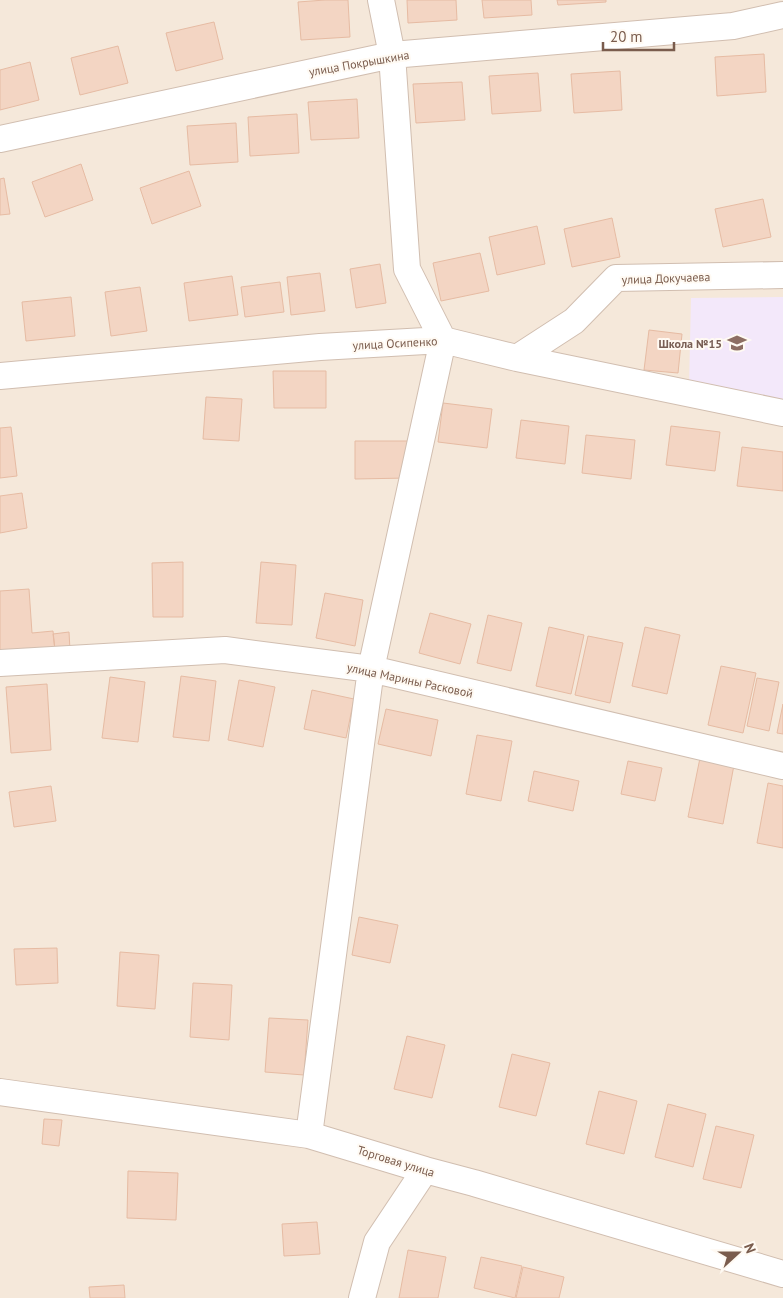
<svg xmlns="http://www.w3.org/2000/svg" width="783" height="1298" viewBox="0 0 783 1298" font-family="'PT Sans',sans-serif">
	<rect width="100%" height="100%" fill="#fdf6ec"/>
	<path fill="#f5e8da" d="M0,0H783V1298H0Z"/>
	<path fill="#f3e8fa" d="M783,297V401L689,387L691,298Z"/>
	<path fill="#f3d5c3" stroke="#e6bba3" d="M325,0H348L350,37L301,40L298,2Z
		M407,0H456L457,20L408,23Z
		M482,0H531L532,15L484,18Z
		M557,0H606V2L558,5Z
		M214,22L223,59L176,71L166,33Z
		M118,46L128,83L80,95L71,58Z
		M764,54L766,92L717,96L715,57Z
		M30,62L39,100L0,110V70Z
		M620,71L622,110L574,113L571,74Z
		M538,73L541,111L492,114L489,76Z
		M462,82L465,120L416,123L413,84Z
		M357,99L359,138L311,140L308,102Z
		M297,114L299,153L250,156L248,117Z
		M236,123L238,162L190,165L187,126Z
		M81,164L93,200L45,217L32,182Z
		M189,171L201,206L152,224L140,188Z
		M4,178L10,214L0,215V179Z
		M763,199L771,237L723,247L715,209Z
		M612,218L620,257L572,267L564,229Z
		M537,226L545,264L497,275L489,237Z
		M480,253L489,291L441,301L433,263Z
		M380,264L386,303L356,308L350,269Z
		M320,273L325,311L291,315L287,277Z
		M232,276L238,315L189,321L184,283Z
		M280,282L284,312L245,317L241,287Z
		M140,287L147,331L111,336L105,292Z
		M71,297L75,336L26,341L22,302Z
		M649,330L682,334L678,373L644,370Z
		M273,371H326V408H274Z
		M206,397L242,399L239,441L203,439Z
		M443,403L492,409L487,448L438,442Z
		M521,420L569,426L565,464L516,458Z
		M671,426L720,432L715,471L666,465Z
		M11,427L17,476L0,478V428Z
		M586,435L635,440L631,479L582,473Z
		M355,441H408V478L355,479Z
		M742,447L783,452V491L737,486Z
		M22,493L27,528L0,533V496Z
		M183,562V617H153L152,563Z
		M261,562L296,565L292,625L256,623Z
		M29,589L32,633L53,631L55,650L0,654V591Z
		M325,593L363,600L355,646L316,638Z
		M430,613L471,624L460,664L419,653Z
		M488,615L522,623L511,671L477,663Z
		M549,627L584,635L571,694L536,686Z
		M645,627L680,635L667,694L632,686Z
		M69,632L70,650H55L53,634Z
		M588,636L623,643L610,703L575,695Z
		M721,666L756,673L743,733L708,725Z
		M181,676L216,681L209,741L173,737Z
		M110,677L145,682L138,742L102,738Z
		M757,678L779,682L769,731L747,726Z
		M239,680L275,687L263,747L228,740Z
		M47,684L51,750L11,753L6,687Z
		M312,690L354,699L346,738L304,729Z
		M783,704V734L777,733Z
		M386,709L438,720L431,756L378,744Z
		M477,735L512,741L501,801L466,794Z
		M700,758L734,765L723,824L688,817Z
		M628,761L662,768L655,801L621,794Z
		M534,771L579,781L573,811L528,801Z
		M768,783L783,786V848L757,843Z
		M51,786L56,821L14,827L9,792Z
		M359,917L398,925L390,963L352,955Z
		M57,948L58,983L16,985L14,949Z
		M120,952L159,955L155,1009L117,1006Z
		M193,983L232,985L229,1040L190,1037Z
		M269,1018L308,1020L304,1075L265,1072Z
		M407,1036L445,1045L432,1098L394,1089Z
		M512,1054L550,1063L536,1116L499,1107Z
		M599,1091L637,1101L624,1154L586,1144Z
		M668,1104L706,1114L693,1167L655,1157Z
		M44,1119L62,1120L59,1146L42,1144Z
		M716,1126L754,1135L741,1188L703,1179Z
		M128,1171L178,1173L176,1220L127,1218Z
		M317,1222L320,1254L284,1256L282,1224Z
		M408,1250L446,1257L438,1298H399Z
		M481,1257L522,1266L515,1298L474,1288Z
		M523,1267L564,1277L559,1298H516Z
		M124,1285L125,1298H90L89,1287Z"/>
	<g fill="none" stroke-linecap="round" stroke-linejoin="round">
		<g stroke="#d1beb0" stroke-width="28">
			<path id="minor" d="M0,139L392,55L733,26L783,15
				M517,358L574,321L616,278L783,275
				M0,376L320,347L443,340L517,358L783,413
				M0,663L225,650L371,669L783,766
				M0,1092L309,1135L425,1170L474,1183L783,1274
				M309,1135L371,669L443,340L407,269L392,55L381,0
				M362,1298L377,1242L425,1170"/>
		</g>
		<use href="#minor" stroke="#fff" stroke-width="26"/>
	</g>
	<defs>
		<g id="school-bare" transform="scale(1.5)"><path d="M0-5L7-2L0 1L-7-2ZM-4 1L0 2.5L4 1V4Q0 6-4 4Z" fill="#8d6e63" stroke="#fffaf3" stroke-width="2.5" paint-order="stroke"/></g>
	</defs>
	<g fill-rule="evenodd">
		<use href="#school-bare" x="737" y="343"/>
	</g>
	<g text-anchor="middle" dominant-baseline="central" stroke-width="4" stroke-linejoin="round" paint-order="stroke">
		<g font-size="12" fill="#7a5c4d" stroke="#fffaf3">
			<text transform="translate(359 63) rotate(-10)">улица Покрышкина</text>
			<text transform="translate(666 278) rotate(-2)">улица Докучаева</text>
			<text transform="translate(395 343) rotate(-3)">улица Осипенко</text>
			<text transform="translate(410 680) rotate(12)">улица Марины Расковой</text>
			<text transform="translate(396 1161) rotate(17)">Торговая улица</text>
		</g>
		<g font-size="12" font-weight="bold" fill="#785e54" stroke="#fffaf3" text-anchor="end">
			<text x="722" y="343">Школа №15</text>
		</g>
	</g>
	<g transform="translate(738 1253) rotate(69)" stroke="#fffaf3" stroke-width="4" paint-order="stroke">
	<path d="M0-4L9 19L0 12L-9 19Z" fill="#7a5c4d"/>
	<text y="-8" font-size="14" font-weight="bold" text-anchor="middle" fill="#7a5c4d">N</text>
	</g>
	<path d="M603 42v8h71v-8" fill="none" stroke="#7a5c4d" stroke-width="2.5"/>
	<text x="610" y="42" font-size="15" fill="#7a5c4d" stroke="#fffaf3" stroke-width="4" paint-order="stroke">20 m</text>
</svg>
